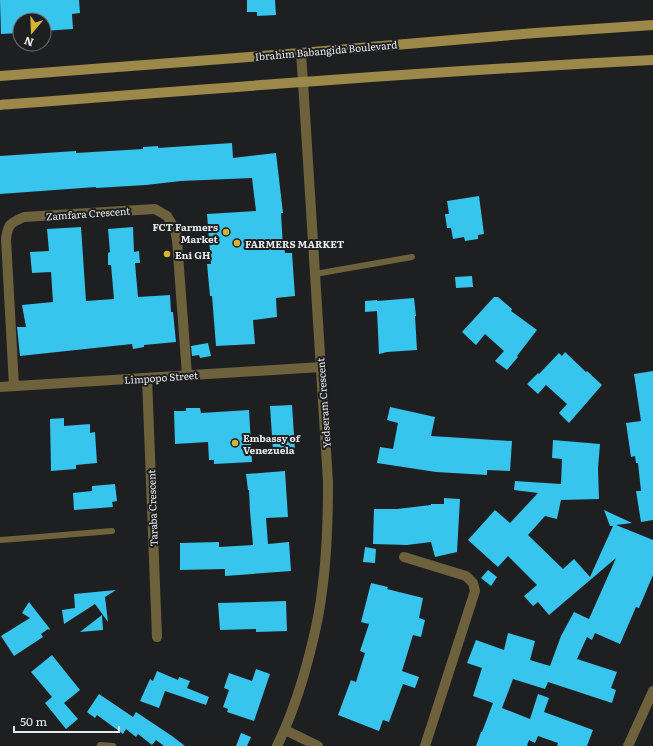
<svg xmlns="http://www.w3.org/2000/svg" width="653" height="746" viewBox="0 0 653 746" font-family="Literata,serif">
	<rect width="100%" height="100%" fill="#1d1f20"/>
	<path fill="#37c4ed" d="M0,0H79L80,13L72,14L73,29L44,31V20H20V33L1,34Z
		M247,0H275L276,15L257,16V12H247Z
		M232,143L233,158L276,153L283,213H281L283,247H284L285,253H292L295,296L276,298L277,317L253,320L255,344L216,346L212,296H210L207,264H211L207,214L256,211L252,178L181,181L146,185L96,188V187L0,194V156L76,151V153L143,149V147L158,146V148Z
		M479,196L484,234L478,235V239L465,241L464,237L453,239L451,228H447L445,214H449L447,201Z
		M81,227L86,301L114,299L111,265H108V253L110,252L108,229L133,227L134,252L139,251L140,263H135L138,297L170,295L171,312H173L176,342L144,345V347L133,349L132,344L20,356L17,327H26L22,305L53,302L51,272L32,273L30,252L49,251L47,229Z
		M472,276L473,287L456,288L455,277Z
		M494,297H498L512,309L511,311L537,330L517,356L518,357L507,370L495,361L504,351L485,334L476,345L462,332Z
		M414,298L416,316H415L417,350L387,352L379,354L377,311L365,312V301L377,300V301Z
		M208,343L211,356L200,358L199,355L192,356L191,346Z
		M565,352L586,372L587,371L602,385L569,423L559,413L567,404L546,385L538,394L527,384L538,373L539,374L559,353L562,356Z
		M653,371V520L641,522L636,491H641L638,463H636L635,456L631,457L626,423L641,421L634,374Z
		M292,405L295,450L273,451L270,406Z
		M390,407L435,417L431,436L512,441L510,471L487,470V475L436,472L377,463L380,447L393,449L398,423L387,420Z
		M186,408H200L201,413L249,410L252,462L214,464V460H209L208,442L175,444L174,411H186Z
		M64,418V426L90,424V433L95,432L97,463L76,465V469L51,471L50,419Z
		M553,440L600,444L598,468L599,499L561,500L557,519L545,516L528,535L563,569L574,559L590,577L613,526H610L604,510L632,523L616,525L653,540V575L639,608L636,607L620,644L595,633L592,640L587,637L577,659L617,672L611,688L616,690L612,703L548,682L545,689L513,679L502,708L530,719L538,694L549,698L544,712L593,730L587,746H557L558,743L538,736L535,743L529,740L527,746H476L481,732H482L493,703L473,696L482,668L467,663L476,640L504,650L508,633L535,641L530,660L550,666L561,636L574,612L589,619L616,558L549,615L538,602L533,606L524,596L537,585L508,556L498,567L468,540L495,510L510,523L538,493L514,490L515,481L561,484L562,459L552,458Z
		M285,471L288,517L266,518L268,544L289,542L291,571L225,576V569L180,570V543L219,542V547L253,545L250,511L249,490H248L246,474Z
		M115,484L117,501L112,502L113,507L74,510L73,493L92,491V486Z
		M444,498L460,499L457,552L435,557L431,542L407,545L373,544L374,509H397L431,505V504H444Z
		M365,547L376,549L375,563L363,562Z
		M488,570L497,577L491,586L481,578Z
		M371,583L388,587L387,589L423,598L419,618L425,620L421,637L413,635L402,671L419,677L415,688L403,684L389,722L383,720L379,731L338,715L351,680L356,682L365,653L360,651L369,624L361,622Z
		M116,590L105,597L108,622L95,604L64,624L62,610L75,608L74,594Z
		M286,601L287,631L256,632V629L220,630L218,603Z
		M29,602L50,629L49,630L48,629L41,634L43,637L14,656L1,636L30,618L22,613Z
		M102,615L103,630L80,632Z
		M52,655L80,690L64,703L78,719L66,729L45,703L52,697L31,672Z
		M256,669L270,674L254,721L227,712L228,709L223,707L229,690L224,688L229,673L252,681Z
		M157,671L178,680L179,677L190,681L187,688L209,697L206,705L165,691L159,708L140,701L150,679L153,681Z
		M99,694L133,717L136,712L172,736L185,746H164L156,740L152,745L138,734L136,737L126,729L123,734L97,715L95,718L87,712Z
		M241,733L251,737L247,746H236Z"/>
	<g fill="none" stroke-linecap="round" stroke-linejoin="round">
		<path stroke="#6e623c" stroke-width="6" d="M315,274L412,257
			M0,540L14,539L112,531
			M101,746L100,745L113,746"/>
		<path stroke="#6e623c" stroke-width="10" d="M147,378L157,637
			M14,386L6,239C8,224 10,223 24,217L155,209L167,216L175,229L177,241L187,375
			M0,387L321,367
			M404,557L466,576L473,583L475,591L425,746
			M285,730L318,746
			M277,746C288,724 296,701 303,678C311,650 319,620 322,591C327,555 328,518 328,482L303,82L301,53
			M628,746L653,691"/>
		<path stroke="#9c8848" stroke-width="10" d="M0,76L301,53L535,33L653,25
			M0,105C218,88 435,71 653,60"/>
	</g>
	<g fill="#d7b434" stroke="#1d1f20" stroke-width="1.5">
		<circle cx="226" cy="232" r="4"/>
		<circle cx="237" cy="243" r="4"/>
		<circle cx="167" cy="254" r="4"/>
		<circle cx="235" cy="443" r="4"/>
	</g>
	<g text-anchor="middle" dominant-baseline="central" stroke-width="4" stroke-linejoin="round" paint-order="stroke">
		<g font-size="10" fill="#e9ebec" stroke="#1d1f20">
			<text transform="translate(326 50) rotate(-5)">Ibrahim Babangida Boulevard</text>
			<text transform="translate(88 213) rotate(-4)">Zamfara Crescent</text>
			<text transform="translate(161 377) rotate(-4)">Limpopo Street</text>
			<text transform="translate(323 403) rotate(-94)">Yedseram Crescent</text>
			<text transform="translate(152 508) rotate(-92)">Taraba Crescent</text>
		</g>
		<g font-size="10" font-weight="bold" fill="#e9ebec" stroke="#1d1f20" text-anchor="start">
			<text x="218" y="226" text-anchor="end">FCT Farmers<tspan x="218" dy="12">Market</tspan></text>
			<text x="245" y="243">FARMERS MARKET</text>
			<text x="175" y="254">Eni GH</text>
			<text x="243" y="437">Embassy of<tspan x="243" dy="12">Venezuela</tspan></text>
		</g>
	</g>
	<g transform="translate(32 32) rotate(199)"><circle r="19" fill="#1d1f20" stroke="#6f7172"/>
	<path d="M0-3L7 15L0 10L-7 15Z" fill="#d7b434"/>
	<text y="-6" font-size="11" font-weight="bold" text-anchor="middle" fill="#e9ebec">N</text>
	</g>
	<path d="M14 726v6h105v-6" fill="none" stroke="#e9ebec" stroke-width="2"/>
	<text x="20" y="726" font-size="12" fill="#e9ebec" stroke="#1d1f20" stroke-width="3" paint-order="stroke">50 m</text>
</svg>
